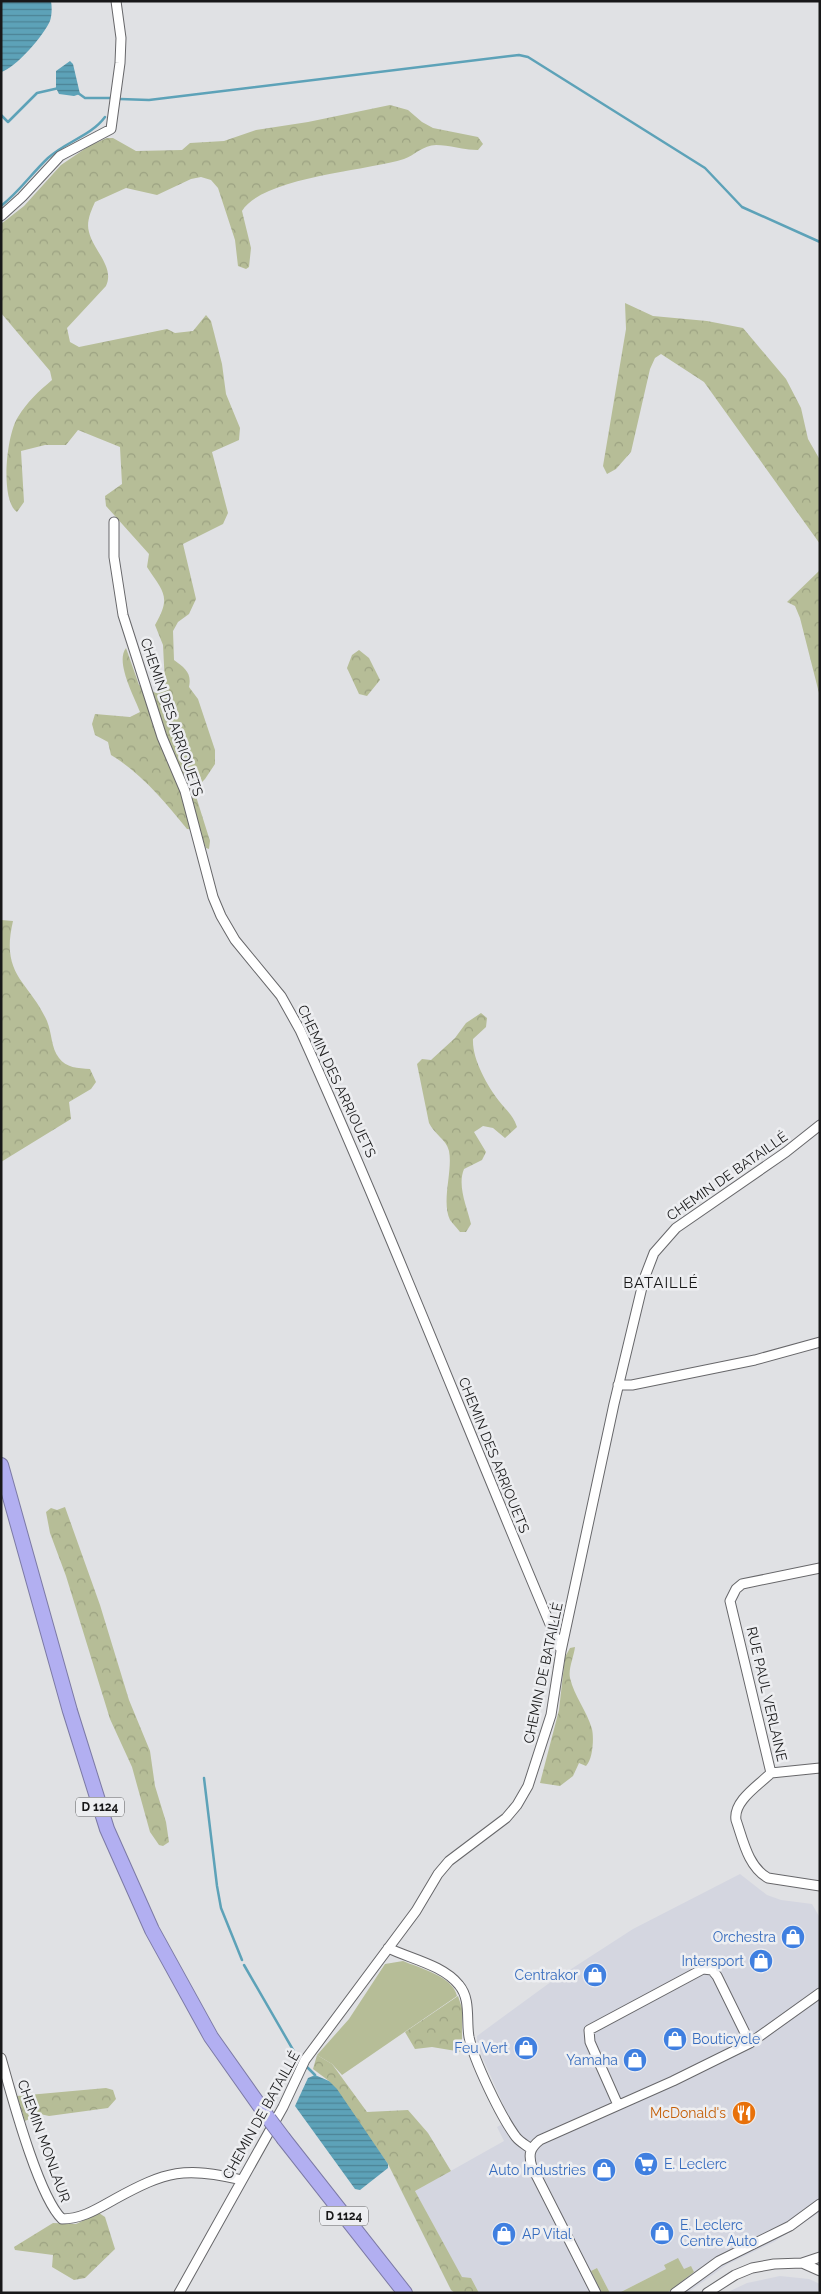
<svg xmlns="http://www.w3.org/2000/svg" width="821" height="2294" viewBox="0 0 821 2294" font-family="Raleway,sans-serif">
	<defs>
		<pattern id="forest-crowns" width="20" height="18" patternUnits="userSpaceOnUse" patternTransform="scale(1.25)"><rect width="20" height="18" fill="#b6bd97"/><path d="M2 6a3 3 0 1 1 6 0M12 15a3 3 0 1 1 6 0" fill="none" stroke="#9ca282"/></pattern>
		<pattern id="water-rules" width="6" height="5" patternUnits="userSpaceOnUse" patternTransform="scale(1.25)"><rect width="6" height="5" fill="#5da2b8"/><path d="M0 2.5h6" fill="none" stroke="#4c8395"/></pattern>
	</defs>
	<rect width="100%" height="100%" fill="#e0e1e4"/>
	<path fill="#d4d6e0" d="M740,1874L767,1895L781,1900L812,1904L820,1918V2212L774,2242L728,2264L687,2293H667L694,2272L684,2269H666L619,2293H610L597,2268L591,2271L602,2293H479L471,2278H462L415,2191L504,2141L497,2127L510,2120L477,2045V2036L548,1984L633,1929Z
		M780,2276L809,2279L820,2284V2293H726L747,2283Z"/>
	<path fill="#b6bd97" d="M403,1961C419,1968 453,1976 457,1996L342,2075L332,2064L317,2055L349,2019L385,1964Z
		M678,2258L684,2269L691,2266L694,2272L667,2293H619L666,2269L664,2265Z
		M597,2268L610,2293H602L591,2271Z"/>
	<path fill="url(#forest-crowns)" d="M390,105L408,110L422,122L433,128L478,137L483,144L478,150C464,150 449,145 436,145C423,145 415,155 404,159C366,171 263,177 242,211L251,248L249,267L246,269L238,266L235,240L218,188L211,180L201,177L191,179L157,195L126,188L95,202C91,211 86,222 89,232C93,250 115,267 106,286L67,328L70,342L79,347L167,329L175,333L193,331L206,315L211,321L222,364L226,394L240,428L239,440L212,452L228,513L223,524L183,544L196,599L189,614L178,622L173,631L174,660C185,668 192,673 189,687L198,699L215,750V764L205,779L194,790L210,841L209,849L206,848L199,830L187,829C165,802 141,773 111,755L108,742L95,735L92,724L95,714L130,717L140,712C134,696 115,662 126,648L139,685L156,693L165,685L163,645L155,625C172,596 163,592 147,567L149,554L106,506L105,496L122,484L120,447L78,430L66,445H45L21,451L24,502L17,512C0,501 6,435 18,417C27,402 39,391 52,380L50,371L1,313V224L24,206L61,165L89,146L107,138H113L136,151L182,150L190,143L224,141L256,130L308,122Z
		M625,303L653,316L707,321L743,328L786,379L801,408L808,439L820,460V544L704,382L661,354L655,358L650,369L631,452L616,469L607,474L603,466L626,329Z
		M820,570V697L800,618L795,606L787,602Z
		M359,650L369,658L380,680L367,696L359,694L347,668L352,655Z
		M1,920L13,921C0,976 29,981 47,1021C52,1033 51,1048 59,1058C66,1068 78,1068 90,1069L96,1082L91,1089L69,1102L71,1119L1,1162Z
		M481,1013L487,1018L486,1027L473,1039C472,1059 487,1085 499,1101C506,1110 513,1115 517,1127L505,1138L493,1128L483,1126L474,1132L486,1152L482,1160L464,1169C457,1186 467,1207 471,1224L466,1232H460C457,1228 453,1224 450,1220C441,1201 453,1171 449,1151C446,1139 434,1134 429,1123L417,1064L422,1059L431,1060L455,1038L466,1023Z
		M65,1507L100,1605L129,1700L150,1751L155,1786L166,1822L169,1842L163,1846L159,1845L150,1832L132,1767L110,1719L66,1576L50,1533L46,1512L51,1508L57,1510Z
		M575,1647C574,1656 568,1669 570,1678C574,1696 587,1711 592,1729C594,1738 593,1759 586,1766L579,1763L573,1776L560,1786L540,1783L559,1710L565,1657L570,1648Z
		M458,1996L462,2008V2052L432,2047L415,2049L405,2032Z
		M317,2055L332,2064L367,2112L408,2110L428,2133L451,2171L415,2191L462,2277L471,2278L479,2293H455L451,2290L388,2164L329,2081L313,2069Z
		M106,2088L113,2090L116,2099L108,2108L49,2116L40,2114L25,2121L17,2096Z
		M99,2213L105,2217L115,2249L85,2278L74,2280L52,2267L53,2255L15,2250L14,2247L53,2223L76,2224Z"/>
	<path fill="url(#water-rules)" d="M1,1H51C52,7 52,15 50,21C44,35 16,68 1,72Z
		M70,61L73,64L80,94L74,96L59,94L56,88V71Z
		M315,2075L329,2081L337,2089L388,2164V2168L360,2190L355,2189L295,2106L308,2078Z"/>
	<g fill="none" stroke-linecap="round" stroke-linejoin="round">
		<path stroke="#5da2b8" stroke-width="2.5" d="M78,93L85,98H110
			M120,99L149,100L519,55L528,57L705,168L742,207L820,242
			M1,115L8,122L37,93L59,88
			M1,206C19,192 31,174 48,158C65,142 91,136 105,117
			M204,1778L217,1886L221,1908L242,1960
			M244,1965L296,2055
			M307,2067L315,2075"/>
		<g stroke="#67676a" stroke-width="11">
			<path id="minor" d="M1,216L22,197L60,156L111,129L120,63L121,38L116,1
				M114,522V557L123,615L162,737L185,791L213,897L221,916L235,940L281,996L300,1030C392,1234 473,1444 561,1650
				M618,1385H632L755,1360L820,1342
				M820,1568L742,1584L736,1589L730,1601L771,1773C759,1785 733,1801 736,1820C743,1840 748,1867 768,1878L820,1886
				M771,1773L820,1768
				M388,1948C411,1959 443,1965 459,1985C471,1999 466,2020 469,2037C474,2061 501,2117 516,2137C520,2142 526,2145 531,2149
				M1,2058C11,2093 38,2196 62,2219C82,2219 97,2209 115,2199C166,2171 185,2166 242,2180
				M618,2105L590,2042L589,2030L703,1969L712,1970L717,1976L750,2043
				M802,2263L820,2271
				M179,2293L283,2107L305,2060L416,1911L438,1874L449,1861L506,1818L517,1805L528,1786L551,1715L561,1651L614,1404L644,1279L654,1253L676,1228L786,1152L820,1125
				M596,2293L532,2167C528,2154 530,2148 540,2140L673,2081L750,2043L820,1993
				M675,2293L719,2261L790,2226L820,2204
				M707,2293L735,2275L752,2268L774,2264L802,2263L820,2257"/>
		</g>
		<g stroke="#7c7aa5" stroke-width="16">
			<path id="highway" d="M1,1465L70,1711L107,1829L152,1930L211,2037L269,2119
				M284,2139L405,2293"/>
		</g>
		<use href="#minor" stroke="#fff" stroke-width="9"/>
		<use href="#highway" stroke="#b2aff1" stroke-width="14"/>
		<g stroke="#7c7aa5" stroke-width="16" stroke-linecap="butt">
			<path id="highway-bridge" d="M269,2119L284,2139"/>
		</g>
		<use href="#highway-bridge" stroke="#b2aff1" stroke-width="14"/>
	</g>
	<defs>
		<g id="shop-disc" transform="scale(1.25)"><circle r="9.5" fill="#3f7fe0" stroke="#edeef1"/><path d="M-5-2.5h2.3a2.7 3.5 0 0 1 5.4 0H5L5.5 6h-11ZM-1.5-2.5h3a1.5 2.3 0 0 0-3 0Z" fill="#fff"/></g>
		<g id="restaurant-disc" transform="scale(1.25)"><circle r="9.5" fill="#e8710a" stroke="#edeef1"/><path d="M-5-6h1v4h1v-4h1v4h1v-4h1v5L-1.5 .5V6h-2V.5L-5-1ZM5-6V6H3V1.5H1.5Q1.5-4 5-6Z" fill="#fff"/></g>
		<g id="supermarket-disc" transform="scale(1.25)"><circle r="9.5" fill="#3f7fe0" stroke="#edeef1"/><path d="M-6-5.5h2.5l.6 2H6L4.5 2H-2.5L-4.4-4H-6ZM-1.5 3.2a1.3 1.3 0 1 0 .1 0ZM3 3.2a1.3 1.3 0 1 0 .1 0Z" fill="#fff"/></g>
	</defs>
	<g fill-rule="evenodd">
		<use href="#shop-disc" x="793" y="1937"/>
		<use href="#shop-disc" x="761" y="1961"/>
		<use href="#shop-disc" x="595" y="1975"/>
		<use href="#shop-disc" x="675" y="2039"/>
		<use href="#shop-disc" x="526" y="2048"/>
		<use href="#shop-disc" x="635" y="2060"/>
		<use href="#restaurant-disc" x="744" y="2113"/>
		<use href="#supermarket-disc" x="646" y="2164"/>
		<use href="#shop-disc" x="604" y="2170"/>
		<use href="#shop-disc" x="662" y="2233"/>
		<use href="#shop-disc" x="504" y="2234"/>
	</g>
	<g text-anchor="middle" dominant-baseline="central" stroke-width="5" stroke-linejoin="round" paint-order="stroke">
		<g fill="#edeef1" stroke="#58585a" stroke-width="1">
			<rect x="76" y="1797.5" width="48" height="19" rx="4"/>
			<rect x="320" y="2206.5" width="48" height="19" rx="4"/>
		</g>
		<g font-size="12" font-weight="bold" fill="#181819">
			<text x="100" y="1807">D 1124</text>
			<text x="344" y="2216">D 1124</text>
		</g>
		<g font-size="14" fill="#181819" stroke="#edeef1">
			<text transform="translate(172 717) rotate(71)">CHEMIN DES ARRIOUETS</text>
			<text transform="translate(337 1081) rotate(65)">CHEMIN DES ARRIOUETS</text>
			<text transform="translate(727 1176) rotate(-35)">CHEMIN DE BATAILLÉ</text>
			<text transform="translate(494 1455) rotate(68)">CHEMIN DES ARRIOUETS</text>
			<text transform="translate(543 1673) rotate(-78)">CHEMIN DE BATAILLÉ</text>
			<text transform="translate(767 1694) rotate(77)">RUE PAUL VERLAINE</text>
			<text transform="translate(261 2115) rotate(-61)">CHEMIN DE BATAILLÉ</text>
			<text transform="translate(44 2141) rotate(70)">CHEMIN MONLAUR</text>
		</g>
		<g font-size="14" fill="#366cbe" stroke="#edeef1" text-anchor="end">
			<text x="776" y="1937">Orchestra</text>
			<text x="744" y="1961">Intersport</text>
			<text x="578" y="1975">Centrakor</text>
			<text x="692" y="2039" text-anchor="start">Bouticycle</text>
			<text x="508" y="2048">Feu Vert</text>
			<text x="618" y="2060">Yamaha</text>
			<text x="664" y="2164" text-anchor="start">E. Leclerc</text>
			<text x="586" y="2170">Auto Industries</text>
			<text x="680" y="2225" text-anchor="start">E. Leclerc<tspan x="680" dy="16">Centre Auto</tspan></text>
			<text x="522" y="2234" text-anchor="start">AP Vital</text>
		</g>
		<g font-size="14" fill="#c56008" stroke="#edeef1" text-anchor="end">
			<text x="726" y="2113">McDonald's</text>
		</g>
		<g font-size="15" letter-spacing="1" fill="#181819" stroke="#edeef1">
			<text x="661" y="1283">BATAILLÉ</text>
		</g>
	</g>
	<rect width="821" height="2294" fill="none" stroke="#181819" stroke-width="5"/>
</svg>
